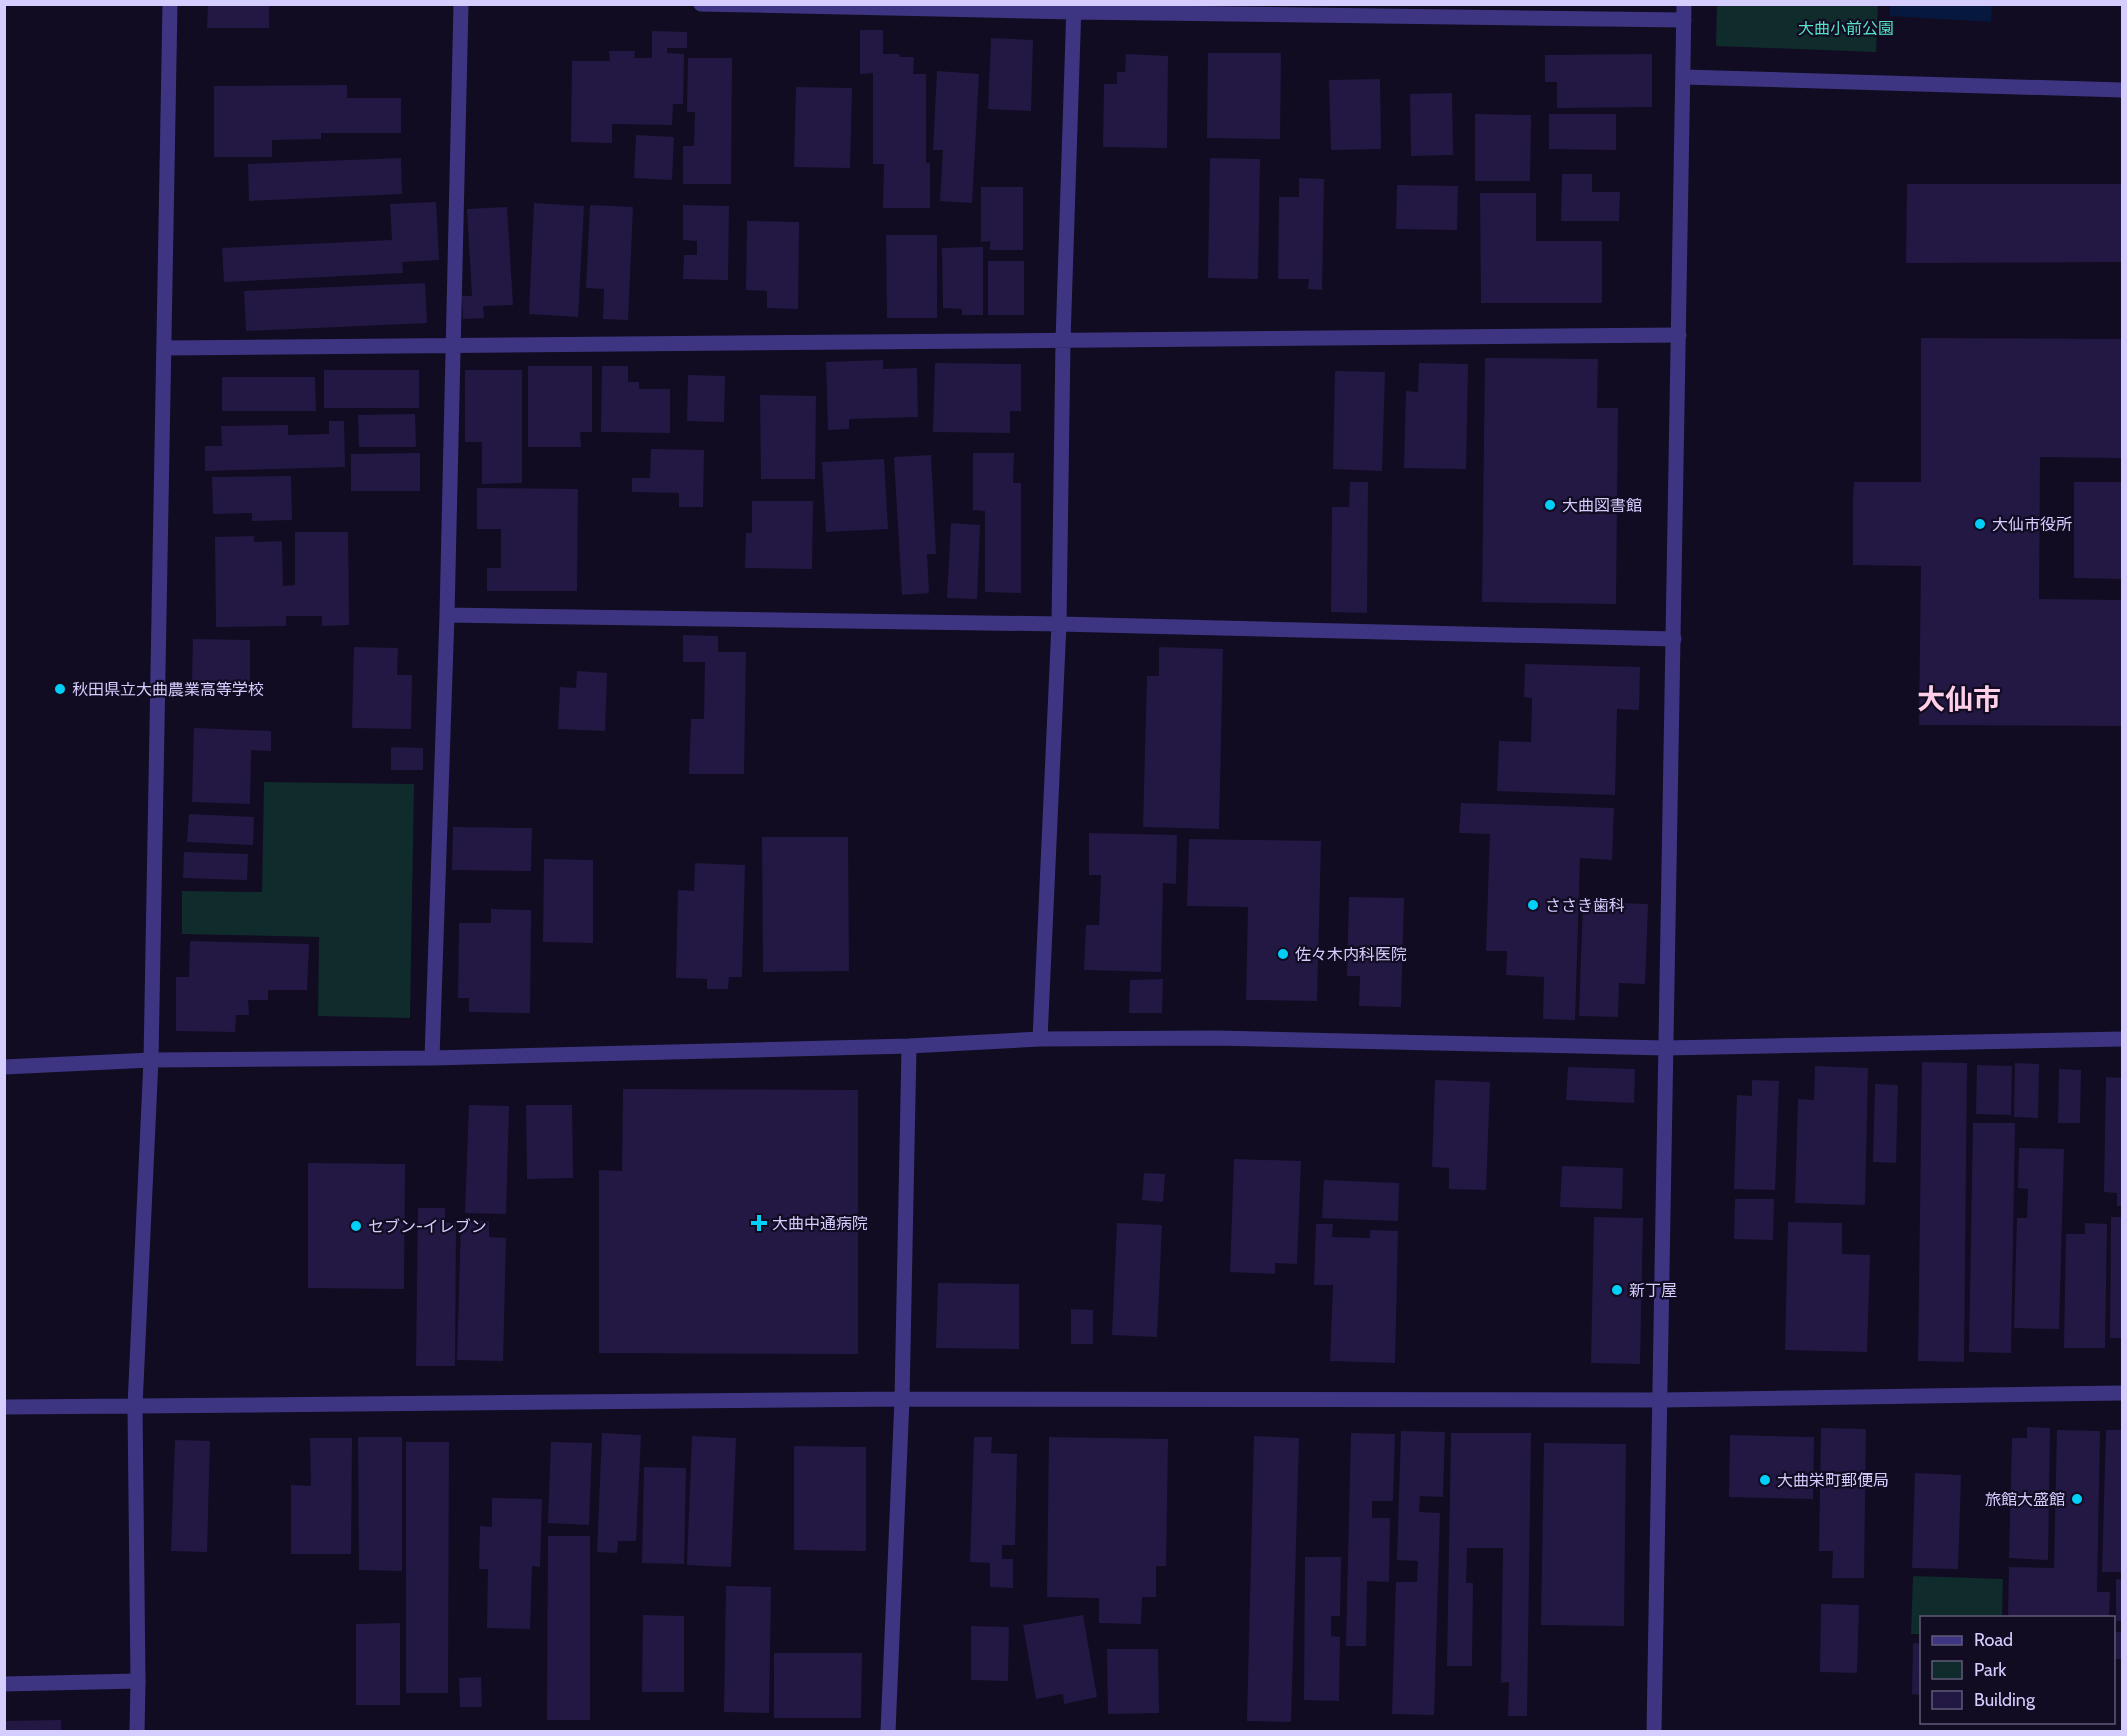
<svg xmlns="http://www.w3.org/2000/svg" width="2127" height="1736" viewBox="0 0 2127 1736" font-family="Cabin,'Noto Sans JP',sans-serif">
	<rect width="100%" height="100%" fill="#110c21"/>
	<path fill="#0f2b2c" d="M1717,5H1878L1876,52L1716,46Z
		M264,782L414,784L410,1018L318,1016L319,937L182,934V891L262,892Z
		M1913,1576L2003,1579L2002,1617L1922,1618L1921,1634H1911Z"/>
	<path fill="#07183f" d="M1890,5H1992L1991,22L1890,16Z"/>
	<path fill="#231843" d="M208,4H269V28H207Z
		M860,30H883V54H899L900,57H914L913,74H926V163H930V208H883L884,164H873V73L860,74Z
		M652,31L687,32V48H667V53L684,54L683,104H673L672,125L612,124V143L571,142L572,61H610L609,51H635L634,58H652Z
		M991,38L1033,40L1031,111L988,109Z
		M1208,53H1281L1280,139L1207,138Z
		M1126,54L1168,56L1167,148L1103,147L1104,84H1117V72H1125Z
		M1652,54V107L1557,108V82H1545V55Z
		M688,58H732L731,184H683V146H694L695,112H687Z
		M937,71L979,74L972,203L940,201L943,150H933Z
		M1380,79L1381,149L1331,150L1329,80Z
		M347,85V98H401V133H321V139L272,140V157H214V86Z
		M796,87L852,88L850,168L794,167Z
		M1452,93L1453,155L1411,156L1410,94Z
		M1475,114L1531,115L1530,181H1475Z
		M1549,114H1616V150L1549,149Z
		M636,135L674,137L672,180L634,178Z
		M401,158L402,194L249,201L248,164Z
		M1210,158L1260,159L1258,279L1208,278Z
		M1562,174H1592V192H1620L1619,221H1561Z
		M1299,178L1324,179L1322,290L1308,289L1309,279H1278L1279,197H1299Z
		M1907,184H2122V262L1906,263Z
		M1397,185L1458,186L1457,230L1396,229Z
		M981,187H1023V250H990V241L981,242Z
		M1480,193H1536V241H1602V303H1481Z
		M436,202L439,260L402,262L403,273L224,282L222,248L392,240L390,204Z
		M534,203L584,206L578,317L529,314Z
		M590,205L633,207L628,320L603,319L604,289L586,288Z
		M683,205L729,206L728,280L683,279L684,255H697V241L683,240Z
		M507,207L513,305L483,306L484,318L463,319L462,296H472L467,209Z
		M747,221L799,222L798,309L767,308V291L746,290Z
		M886,235H937V318H887Z
		M983,247V315H962V309L943,308L942,248Z
		M988,261H1024V315H988Z
		M425,283L427,323L246,331L244,291Z
		M1921,338L2122,339V458L2040,457L2039,599L2122,600V726L1919,725L1921,566L1853,565V501L1854,482H1921Z
		M1485,358L1598,359L1597,408H1618L1616,604L1482,602Z
		M883,360V369L917,368L918,417L849,419V429L828,430L826,362Z
		M935,363L1021,364V411H1010V433L933,432Z
		M1419,363L1468,364L1466,469L1404,468L1406,391L1418,392Z
		M528,366H592V432H580L581,447H528Z
		M602,366H628V382H639V389H670V433L601,432Z
		M324,370H419V408H324Z
		M465,370H522V483L482,484V442H465Z
		M1335,371L1385,372L1382,471L1333,469Z
		M688,375L725,376L724,422L687,421Z
		M222,377H315L316,411H222Z
		M760,395L816,396L815,479H761Z
		M415,414L416,447H359L358,415Z
		M329,421H344L345,467L205,471V446H222L221,426L288,425V435L329,434Z
		M651,449L704,450L703,507H679V493L632,492V478H650Z
		M420,453V491H351V454Z
		M973,453H1014L1013,483H1021V593L985,592V511L973,510Z
		M931,455L936,554H927L929,593L902,595L894,457Z
		M884,459L888,529L826,532L822,462Z
		M291,476L292,520L252,521V513L213,514L212,477Z
		M1350,482H1368L1367,613L1331,612L1332,507H1349Z
		M2074,482H2122V579L2074,578Z
		M477,488L578,489L577,591H487V568H501V529H477Z
		M752,501H813L812,569L745,568L746,533H752Z
		M951,523L980,525L977,599L947,598Z
		M295,532H348L349,625L322,626V616H286V626L216,627L215,537L254,536V542L282,541L283,586L295,585Z
		M683,635L718,636V652H746L744,774H689L691,719H704L705,662H683Z
		M193,639L250,640V682L192,681Z
		M354,647L398,648L397,675H412L411,729L352,728Z
		M1159,647L1223,649L1219,829L1143,827L1147,676H1159Z
		M1525,664L1640,667L1639,710L1617,709L1615,795L1497,791L1499,741L1531,742L1532,698L1524,697Z
		M577,671L607,673L605,731L558,729L560,687L576,688Z
		M194,728L271,731V751L251,750L250,804L192,802Z
		M391,747L423,748V770H391Z
		M1461,803L1614,808L1612,860L1580,858L1575,1020L1543,1019L1544,977L1506,975L1507,951H1486L1490,834L1459,833Z
		M189,814L254,817L253,845L187,842Z
		M453,827L532,828L531,871L452,870Z
		M1089,833L1177,835L1176,884L1163,883L1161,972L1084,970L1086,925H1099L1101,875H1089Z
		M762,837H848L849,971L763,972Z
		M1189,839L1321,841L1317,1001L1246,1000L1248,907L1187,906Z
		M184,852L248,854L247,880L183,878Z
		M544,859L593,860V943L543,942Z
		M695,863L745,865L742,977H729L728,989H707V979L676,978L678,890L694,891Z
		M1349,897L1404,898L1401,1007L1359,1006L1360,976H1347Z
		M1583,902L1648,904L1645,984L1619,983L1618,1017L1579,1016Z
		M491,909L531,910L530,1013L469,1012V998H458L459,923H491Z
		M190,941L309,944L307,990H268V1000H248L249,1015H236L235,1032L176,1031V977H189Z
		M1163,979L1162,1013H1129L1130,980Z
		M1922,1062L1967,1063L1964,1362L1918,1361Z
		M2015,1063L2039,1064L2038,1118L2014,1117Z
		M1977,1065L2012,1066L2011,1115L1976,1114Z
		M1815,1066L1868,1068L1865,1205L1795,1203L1798,1099L1814,1100Z
		M1568,1067L1635,1069L1634,1103L1566,1100Z
		M2059,1069L2081,1070L2080,1123H2058Z
		M2106,1077L2122,1078V1206H2117V1193L2104,1192Z
		M1435,1080L1490,1082L1486,1190L1449,1189V1168L1432,1167Z
		M1752,1080L1779,1081L1775,1190L1734,1189L1737,1095L1752,1096Z
		M1875,1084L1898,1085L1896,1163L1873,1162Z
		M623,1089L858,1090V1354L599,1353V1170L622,1171Z
		M469,1105L509,1106L506,1214L465,1213Z
		M526,1105H572L573,1178L527,1179Z
		M1973,1123H2015L2011,1353L1969,1352Z
		M2019,1148L2064,1149L2059,1329L2014,1328L2017,1218H2027L2028,1189L2018,1188Z
		M1234,1159L1301,1161L1297,1264L1275,1263V1274L1230,1272Z
		M308,1163L405,1164L404,1289L308,1288Z
		M1562,1166L1623,1168L1622,1209L1560,1207Z
		M1144,1173L1165,1174L1163,1202L1142,1200Z
		M1324,1180L1399,1183L1398,1221L1322,1218Z
		M1735,1199H1774L1773,1240L1734,1239Z
		M418,1208H445V1223H456L455,1366H416Z
		M1594,1217L1643,1218L1640,1364L1591,1363Z
		M2111,1217H2122V1338H2110Z
		M461,1220L489,1221V1237L506,1238L503,1361L457,1360Z
		M1788,1222L1842,1223V1254L1870,1255L1867,1352L1785,1350Z
		M1117,1223L1162,1225L1157,1337L1112,1335Z
		M2085,1223L2107,1224L2105,1348H2064L2066,1234H2085Z
		M1316,1224H1333L1332,1237L1370,1238V1230L1398,1231L1395,1363L1330,1361L1333,1285H1314Z
		M938,1283L1019,1284V1349L936,1348Z
		M1071,1309L1093,1310V1344H1071Z
		M2027,1427L2050,1428L2048,1560L2009,1558L2012,1438H2027Z
		M1821,1428L1866,1429L1864,1578H1832L1833,1551H1819Z
		M2057,1430L2100,1431L2097,1592H2110L2109,1618H2008L2009,1567L2054,1568Z
		M2106,1430H2122V1572H2102Z
		M1401,1431L1445,1432L1443,1497L1420,1496L1419,1512L1440,1513L1434,1715L1392,1714L1396,1582H1417L1418,1561L1397,1560Z
		M602,1433L641,1435L636,1541H618L617,1553L597,1552Z
		M1351,1433L1395,1434L1393,1501H1372V1518H1390L1389,1582L1367,1581L1366,1646H1346Z
		M1451,1433H1531L1527,1716H1508L1509,1682L1501,1683L1503,1548H1467L1466,1583H1473L1472,1666H1447Z
		M1730,1435L1814,1437L1813,1499L1729,1497Z
		M692,1436L736,1438L731,1567L687,1565Z
		M1254,1436L1299,1438L1291,1722L1247,1721Z
		M358,1437H402V1571L359,1570Z
		M974,1437H992L991,1453L1017,1454L1015,1545H1002V1559H1013V1588L990,1587V1563L970,1562Z
		M1049,1437L1168,1439L1166,1566H1156V1597H1142L1141,1624L1099,1623V1598L1047,1597Z
		M310,1438H352L351,1554H291V1485L311,1486Z
		M175,1440L210,1441L207,1552L171,1551Z
		M406,1442H449L448,1693H406Z
		M551,1442L592,1443L589,1525L548,1523Z
		M1544,1443L1626,1444L1624,1626L1541,1625Z
		M794,1446L866,1447V1551L794,1550Z
		M644,1467L686,1468L684,1564L642,1563Z
		M1915,1473L1961,1475L1958,1569L1912,1568Z
		M492,1498L542,1499L540,1567L532,1566L530,1629L487,1628L488,1569H479L480,1526L492,1527Z
		M548,1536H590V1720H547Z
		M1305,1557H1341L1340,1616H1331V1636L1340,1637L1339,1701L1304,1700Z
		M2116,1579L2122,1580V1621H2116Z
		M726,1586L771,1587L769,1713L724,1712Z
		M1821,1604L1859,1605L1857,1673L1820,1672Z
		M643,1615L684,1616V1692H642Z
		M1083,1615L1097,1697L1064,1704L1063,1694L1036,1699L1023,1625Z
		M400,1623V1705H356V1624Z
		M971,1626L1009,1627L1008,1681L971,1680Z
		M2114,1632H2122V1659H2114Z
		M1913,1643L1922,1644V1695L1912,1694Z
		M1107,1649H1158L1159,1713L1108,1714Z
		M774,1653H862L861,1718H774Z
		M481,1677L482,1707H460L459,1678Z
		M61,1720V1732H4V1721Z"/>
	<g fill="none" stroke-linecap="round" stroke-linejoin="round">
		<path stroke="#3d3582" stroke-width="15" d="M1684,77L2122,90
			M4,1067L151,1060"/>
		<path stroke="#3d3582" stroke-width="15" d="M701,4L1074,12L1684,20
			M165,348L1679,335
			M447,615L1059,624L1674,639
			M1040,1039L1059,624L1063,341L1074,4
			M432,1058L447,615L461,4
			M151,1060L432,1058L909,1046L1040,1039L1215,1038L1666,1048L2122,1039
			M135,1406L902,1399L1661,1400L2122,1393
			M4,1684L138,1681
			M888,1732L902,1399L909,1046"/>
		<path stroke="#3d3582" stroke-width="15" d="M4,1407L135,1406
			M137,1732L138,1681L135,1406L151,1060L170,4
			M1654,1732L1684,4"/>
	</g>
	<g fill="#00cff8" stroke="#110c21" stroke-width="2">
		<circle cx="1550" cy="505" r="6"/>
		<circle cx="1980" cy="524" r="6"/>
		<circle cx="60" cy="689" r="6"/>
		<circle cx="1533" cy="905" r="6"/>
		<circle cx="1283" cy="954" r="6"/>
		<path d="M756 1214h6v6h6v6h-6v6h-6v-6h-6v-6h6z"/>
		<circle cx="356" cy="1226" r="6"/>
		<circle cx="1617" cy="1290" r="6"/>
		<circle cx="1765" cy="1480" r="6"/>
		<circle cx="2077" cy="1499" r="6"/>
	</g>
	<g text-anchor="middle" dominant-baseline="central" stroke-width="4.5" stroke-linejoin="round" paint-order="stroke">
		<g font-size="16" fill="#54e3c9" stroke="#110c21">
			<text x="1846" y="28">大曲小前公園</text>
		</g>
		<g font-size="16" fill="#d6cdff" stroke="#110c21" text-anchor="start">
			<text x="1562" y="505">大曲図書館</text>
			<text x="1992" y="524">大仙市役所</text>
			<text x="72" y="689">秋田県立大曲農業高等学校</text>
			<text x="1545" y="905">ささき歯科</text>
			<text x="1295" y="954">佐々木内科医院</text>
			<text x="772" y="1223">大曲中通病院</text>
			<text x="368" y="1226">セブン-イレブン</text>
			<text x="1629" y="1290">新丁屋</text>
			<text x="1777" y="1480">大曲栄町郵便局</text>
			<text x="2065" y="1499" text-anchor="end">旅館大盛館</text>
		</g>
		<g font-size="28" font-weight="bold" fill="#ffcfea" stroke="#110c21">
			<text x="1959" y="699">大仙市</text>
		</g>
	</g>
	<rect width="2127" height="1736" fill="none" stroke="#d6cdff" stroke-width="12"/>
	<rect x="1920" y="1616" width="195" height="108" fill="#110c21" stroke="#60597a" stroke-width="1.5"/>
	<rect x="1932" y="1636" width="30" height="9" fill="#3d3582" stroke="#60597a" stroke-width="1.5"/>
	<text x="1974" y="1646" font-size="18" fill="#d6cdff">Road</text>
	<rect x="1932" y="1661" width="30" height="18" fill="#0f2b2c" stroke="#60597a" stroke-width="1.5"/>
	<text x="1974" y="1676" font-size="18" fill="#d6cdff">Park</text>
	<rect x="1932" y="1691" width="30" height="18" fill="#231843" stroke="#60597a" stroke-width="1.5"/>
	<text x="1974" y="1706" font-size="18" fill="#d6cdff">Building</text>
</svg>
